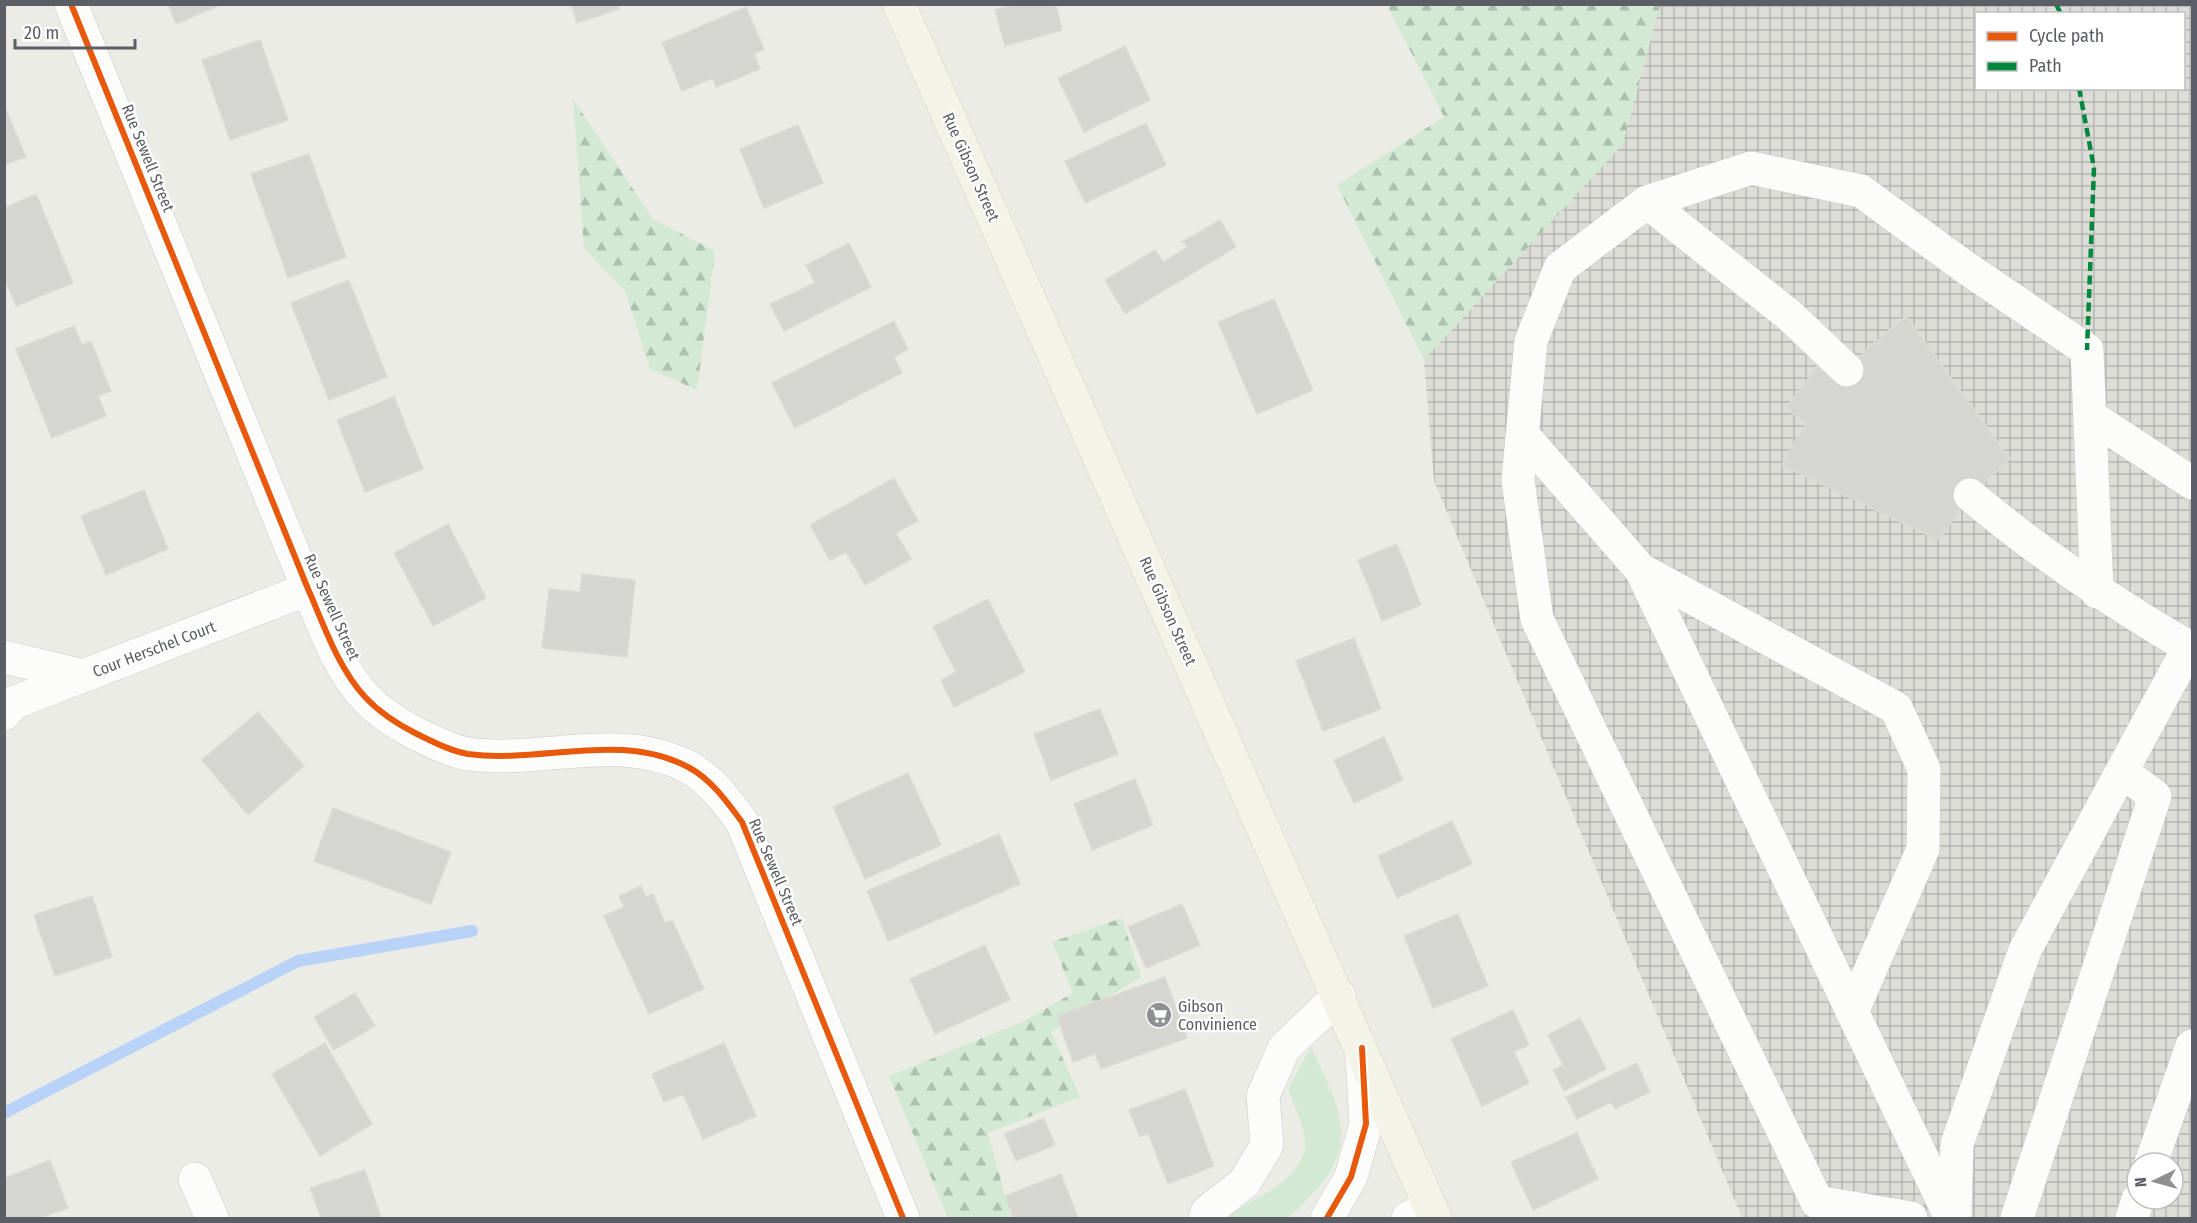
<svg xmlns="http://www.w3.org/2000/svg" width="2197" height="1223" viewBox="0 0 2197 1223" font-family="'Fira Sans Condensed',sans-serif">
	<defs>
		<pattern id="industrial-grid" width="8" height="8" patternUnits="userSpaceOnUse" patternTransform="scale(1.5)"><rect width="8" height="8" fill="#ddddd7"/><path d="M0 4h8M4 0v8" fill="none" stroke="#b6b6b2"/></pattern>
		<pattern id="forest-firs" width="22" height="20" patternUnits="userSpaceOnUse" patternTransform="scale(1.5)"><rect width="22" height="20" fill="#d3e9d4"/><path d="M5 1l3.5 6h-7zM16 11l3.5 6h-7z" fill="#aec0b0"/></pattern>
	</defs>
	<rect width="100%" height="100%" fill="#ecece6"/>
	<path fill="url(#industrial-grid)" fill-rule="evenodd" d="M1548,5H2192V1218H1742L1434,481L1424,360L1548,89ZM1976,14H2184V88H1976ZM2137,1163H2173V1199H2137Z"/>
	<path fill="#d3e9d4" d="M1311,1047C1335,1101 1363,1139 1315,1191C1307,1199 1296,1215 1285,1218C1272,1222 1243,1218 1229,1218L1231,1213C1256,1198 1296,1182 1304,1152C1309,1134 1294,1106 1288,1089Z"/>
	<path fill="url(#forest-firs)" d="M1387,5H1660L1623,144L1424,360L1337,185L1444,117Z
		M573,99L653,219L715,251L697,390L650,369L625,291L584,248Z
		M1122,918L1141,977L1051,1032L1080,1097L988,1133L1011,1218H948L889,1076L1022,1022L1073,993L1052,942Z"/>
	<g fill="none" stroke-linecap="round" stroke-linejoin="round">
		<path stroke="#b9d3f8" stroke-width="12" d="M4,1113L298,961L472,931"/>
	</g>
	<path fill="#d5d5d1" stroke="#dcdbd5" stroke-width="1.5" d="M168,4H223L176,24Z
		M571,4H617L619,9L577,23Z
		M1015,4H1056L1062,30L1005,46L995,10Z
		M746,7L764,49L754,54L760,69L716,87L713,78L682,91L662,43Z
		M260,40L288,120L230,140L202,60Z
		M1125,46L1150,100L1084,132L1058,78Z
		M4,105L26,157L4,165Z
		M1146,123L1166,165L1085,203L1065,161Z
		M798,125L823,183L764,208L740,149Z
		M309,154L346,257L288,278L251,174Z
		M36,194L73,283L16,306L4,277V208Z
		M1220,220L1236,247L1125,314L1105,280L1155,250L1163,262L1188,247L1182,242Z
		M849,243L871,287L784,331L770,304L815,283L806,265Z
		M349,280L387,377L329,400L291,303Z
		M1274,299L1313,390L1257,414L1218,322Z
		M1906,316L2010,459L1970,495L1939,540L1782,465L1806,423L1786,408L1817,366L1837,381L1868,348Z
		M894,321L908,349L894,357L902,373L795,428L772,383Z
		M74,326L82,345L91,341L111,391L98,396L106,416L52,438L16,349Z
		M394,397L423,469L365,492L337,420Z
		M894,478L918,521L896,533L911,559L865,585L846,552L830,560L810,525Z
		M144,490L168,549L106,575L81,516Z
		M448,524L486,598L433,626L394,553Z
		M1397,544L1421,605L1382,621L1358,560Z
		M582,574L635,580L627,657L542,648L549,589L580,592Z
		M988,599L1025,672L954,707L941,680L956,672L933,627Z
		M1354,638L1381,709L1323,731L1296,661Z
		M1100,709L1118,754L1051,780L1034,734Z
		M258,712L304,766L248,815L202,760Z
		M1384,737L1403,780L1354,803L1334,760Z
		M908,773L941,845L865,879L833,807Z
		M1135,779L1153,825L1092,850L1074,804Z
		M333,808L451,852L431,904L314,861Z
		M1452,821L1472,864L1397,898L1378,856Z
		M999,834L1020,884L888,941L867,891Z
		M641,886L646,897L653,894L665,923L672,920L704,989L649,1014L604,916L624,907L619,896Z
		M92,896L112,957L55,976L34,915Z
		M1182,904L1200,945L1146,968L1128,927Z
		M1458,914L1488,986L1433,1008L1404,936Z
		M985,945L1010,1000L935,1034L910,979Z
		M1165,977L1187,1038L1101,1069L1095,1054L1073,1062L1057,1016Z
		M355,993L375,1026L334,1050L314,1017Z
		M1513,1010L1529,1045L1514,1052L1529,1083L1482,1106L1451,1039Z
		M1580,1018L1606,1069L1564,1091L1553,1070L1563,1065L1548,1035Z
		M325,1043L372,1124L320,1156L272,1074Z
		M724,1043L756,1116L703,1139L683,1094L664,1102L652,1074Z
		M1637,1063L1650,1092L1615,1109L1611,1102L1577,1119L1566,1097Z
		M1185,1089L1214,1166L1168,1184L1148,1133L1140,1137L1129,1110Z
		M1044,1118L1055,1145L1016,1161L1005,1134Z
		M1577,1133L1598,1179L1533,1210L1511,1162Z
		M50,1160L68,1208L40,1218H4L5,1178Z
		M365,1170L381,1218H321L310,1188Z
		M1061,1174L1078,1218H1013L1005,1196Z"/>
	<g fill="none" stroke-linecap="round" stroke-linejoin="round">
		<g stroke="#c8cac8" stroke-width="34">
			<path id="minor" d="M71,4L308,589C324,625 338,668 365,697C379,712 399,725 417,734C433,742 451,751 468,754C542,764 619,731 688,767C711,779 727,802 742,822L903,1218
				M1647,202L1789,315L1847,370
				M2090,416L2192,483
				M1523,435L1641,570L1951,1218
				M1970,495C2040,554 2113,603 2192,649
				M1641,570L1896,708L1924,769L1923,849L1852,1012
				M4,657L84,676
				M4,714L13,703L308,589
				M2151,1163L2192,1046
				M195,1179L212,1218
				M1205,1218L1208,1211L1244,1183L1267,1145L1263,1096L1284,1048L1339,996
				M1327,1218L1351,1177L1366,1124L1362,1055
				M1408,1218L1431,1208
				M1911,1218L1817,1202L1537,619L1518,480L1531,341L1560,268L1647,202L1751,168L1861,191L1962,265L2087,350L2097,592
				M1955,1218L1957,1144L2025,950L2189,647
				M2017,1218L2155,796L2122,772
				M2132,1218L2138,1199"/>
		</g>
		<g stroke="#d5d1b2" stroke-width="34">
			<path id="major" d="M899,4L1435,1218"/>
		</g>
		<use href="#minor" stroke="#fcfcfb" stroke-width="33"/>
		<use href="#major" stroke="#f3f3e7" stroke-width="33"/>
		<path stroke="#00873e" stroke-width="4.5" stroke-dasharray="9 4.5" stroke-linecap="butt" d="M2056,4L2061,14
			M2079,88L2094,168L2087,350"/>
		<g stroke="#fff" stroke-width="10">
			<path id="cycleway" d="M71,4L308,589C324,625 338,668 365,697C379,712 399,725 417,734C433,742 451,751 468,754C542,764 619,731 688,767C711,779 727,802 742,822L903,1218
				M1327,1218L1351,1177L1366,1124L1362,1048"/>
		</g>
		<use href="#cycleway" stroke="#e8590c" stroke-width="6"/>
	</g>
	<defs>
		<g id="supermarket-disc" transform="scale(1.35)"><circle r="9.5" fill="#8e9092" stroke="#fff"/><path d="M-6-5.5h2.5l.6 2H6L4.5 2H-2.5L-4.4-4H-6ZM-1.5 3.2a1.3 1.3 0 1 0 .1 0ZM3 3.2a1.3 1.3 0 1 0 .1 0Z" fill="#fff"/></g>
	</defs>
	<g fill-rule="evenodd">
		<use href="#supermarket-disc" x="1159" y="1015"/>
	</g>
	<g text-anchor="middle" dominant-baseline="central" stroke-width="4.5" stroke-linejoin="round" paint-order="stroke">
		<g font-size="16" fill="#5b5e64" stroke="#fff">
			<text transform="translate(148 158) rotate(68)">Rue Sewell Street</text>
			<text transform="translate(971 167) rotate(66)">Rue Gibson Street</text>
			<text transform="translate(332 607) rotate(66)">Rue Sewell Street</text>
			<text transform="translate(1168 611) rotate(66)">Rue Gibson Street</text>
			<text transform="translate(154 649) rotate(-21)">Cour Herschel Court</text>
			<text transform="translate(776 872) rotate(67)">Rue Sewell Street</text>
		</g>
		<g font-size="16" fill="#5b5e64" stroke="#fff" text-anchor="start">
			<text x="1178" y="1006">Gibson<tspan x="1178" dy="18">Convinience</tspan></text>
		</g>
	</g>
	<rect width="2197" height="1223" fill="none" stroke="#5b5e64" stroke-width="12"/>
	<rect x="1975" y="12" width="210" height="78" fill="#ffffff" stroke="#bdbfc1" stroke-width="1.5"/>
	<rect x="1987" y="32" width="30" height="9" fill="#e8590c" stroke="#bdbfc1" stroke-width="1.5"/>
	<text x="2029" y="42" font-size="18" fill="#5b5e64">Cycle path</text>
	<rect x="1987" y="62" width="30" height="9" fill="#00873e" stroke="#bdbfc1" stroke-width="1.5"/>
	<text x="2029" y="72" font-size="18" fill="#5b5e64">Path</text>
	<g transform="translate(2155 1181) rotate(265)"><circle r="28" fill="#ffffff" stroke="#bdbfc1" stroke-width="1.5"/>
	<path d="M0-4.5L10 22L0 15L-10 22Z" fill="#8e9092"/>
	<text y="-9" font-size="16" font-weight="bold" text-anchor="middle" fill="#5b5e64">N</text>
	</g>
	<path d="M15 39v9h120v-9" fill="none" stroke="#5b5e64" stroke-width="3"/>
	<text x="24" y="39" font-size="18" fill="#5b5e64" stroke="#ffffff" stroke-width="4.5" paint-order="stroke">20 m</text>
</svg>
